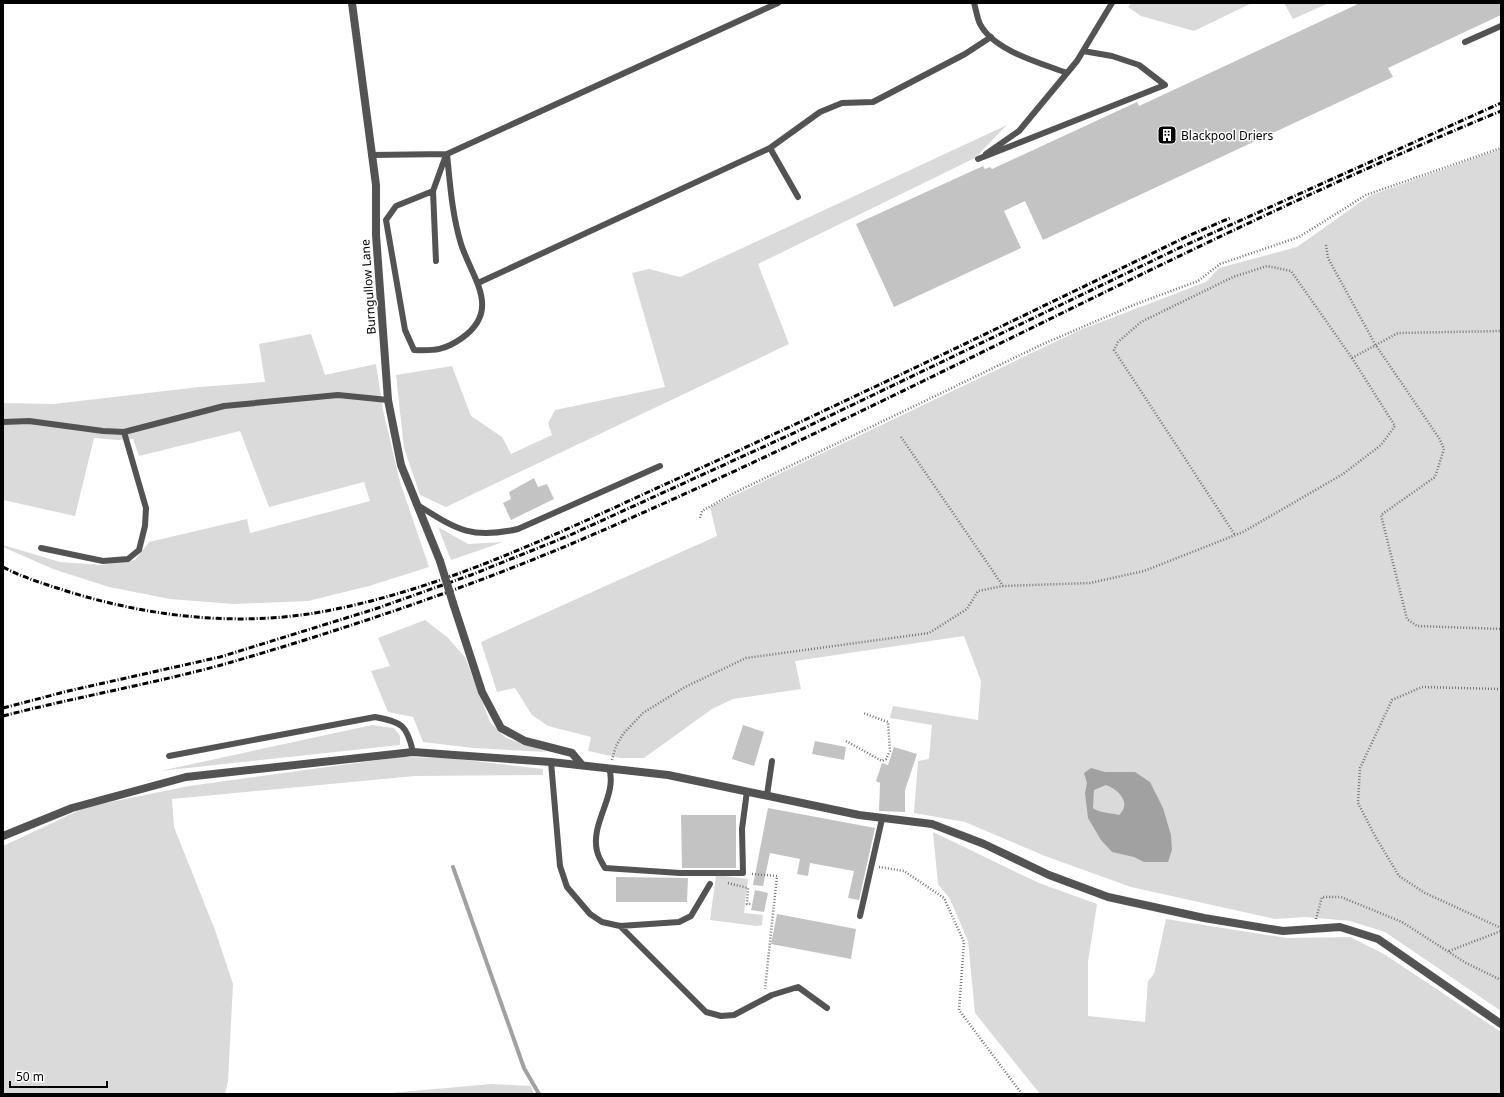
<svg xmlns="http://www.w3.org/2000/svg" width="1504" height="1097" viewBox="0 0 1504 1097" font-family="'Noto Sans',sans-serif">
	<rect width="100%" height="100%" fill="#fff"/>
	<path fill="#dadada" d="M1131,3H1252L1194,31L1141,16L1128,7Z
		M1284,3H1329L1293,19Z
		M1007,125L975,158L758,264L789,344L446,507L420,495L404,448L396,375L452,366L471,416L502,437L511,454L552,435L548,423L555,410L665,387L632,273L649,269L680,277Z
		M1501,149V1011L1385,932L1350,921L1306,917L1275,919L1131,887L1045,856L965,822L914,813L918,761L929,759L932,725L890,718L893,706L978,720L981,681L964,636L795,661L801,689L733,699L712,709L644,758H620L588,751L591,737L548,726L532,715L515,688L497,692L481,642L717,536L710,507L1080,330L1206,282L1219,268L1297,247L1369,196Z
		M311,334L325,375L376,364L383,410L400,482L429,567L369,586L308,601L234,604L170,599L109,587L53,569L3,547V545L60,562L101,565L135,560L149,542L247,519L250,533L370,501L364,482L269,507L240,431L139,456L133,439L118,440L94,438L75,516L3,500V403L54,404L199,387L265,382L259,344Z
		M438,527L468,544L503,542L451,560Z
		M425,620L447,637L465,657L490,722L506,738L547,752L473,748L423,742L413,717L388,712L371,671L390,666L378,638Z
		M372,725L394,728L400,736V745L160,771Z
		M400,757L449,758L543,769V775L415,776L172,799L174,827L215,930L233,984L228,1081L225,1094H3V846L86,807L189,786Z
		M933,832L1039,883L1097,904L1088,962V1016L1145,1022L1148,981L1154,974L1166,919L1287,938L1350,937L1384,954L1501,1032V1094H1040L975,1013L968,941L950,899L938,884Z
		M716,875L748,879L744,913L763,915L762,925L757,926L710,920Z
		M491,1084L531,1086L534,1094H379Z"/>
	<path fill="#a1a1a1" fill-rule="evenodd" d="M1091,768L1105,772H1135L1150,782L1163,808L1171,835L1172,850L1168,862H1144L1134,857L1112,852L1101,840L1088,818L1085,793L1087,783L1084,773ZM1106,785C1119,790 1132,803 1119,815C1111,813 1100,813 1093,808L1094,790Z"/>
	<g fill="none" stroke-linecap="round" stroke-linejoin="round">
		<path stroke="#a1a1a1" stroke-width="4" d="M453,867L524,1068L539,1094"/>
	</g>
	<path fill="#c3c3c3" d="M1360,3H1501V15L1388,68L1393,77L1043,240L1025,201L1004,211L1021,248L894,307L856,224L983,166L985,169L990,167L992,169L1137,102L1139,106Z
		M534,478L538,487L547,484L554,499L511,520L503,503L511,499L509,492Z
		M743,725L764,732L754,766L732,759Z
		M815,741L846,747L844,760L812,754Z
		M894,747L917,754L905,790V812L879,811L880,783L876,781L882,763L888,765Z
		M768,808L875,828L859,900L848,898L854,871L810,863L808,876L797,874L800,859L770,853L763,886L753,885Z
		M681,815H736V868H682Z
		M616,877L688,878L687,902H616Z
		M755,890L768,893L764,912L751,910Z
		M777,914L856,929L851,959L771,944Z"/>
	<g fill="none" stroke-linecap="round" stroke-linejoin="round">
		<path stroke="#757575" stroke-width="2.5" stroke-dasharray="1 2" stroke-linecap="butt" d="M1326,245L1328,258L1375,344L1439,438L1444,449L1435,477L1381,515L1407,619L1417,626L1501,629
			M1352,358L1398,333L1501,331
			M901,437L1003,586
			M700,518L702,511L736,492L1043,344L1136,304L1198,281L1220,264L1299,237L1366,195L1501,148
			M1501,689L1422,687L1392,700L1360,768L1358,803L1375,836L1399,876L1425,893L1501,928
			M846,741L882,761L886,759L890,751L888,722L863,713
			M612,760L616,746L623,734L643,713L685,687L746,658L929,633L967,609L978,591L1003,586L1090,583L1144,571L1243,532L1343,474L1381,445L1395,426L1352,358L1291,271L1267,266L1233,277L1141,322L1118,342L1114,350L1235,535
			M879,867L904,871L944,898L964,942L959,1010L1022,1094
			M752,874L777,876L765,989
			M728,883L748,888L747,904H752
			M1316,919L1322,897H1341L1402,922L1466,963L1501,980
			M1449,951L1501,931"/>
		<path stroke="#535353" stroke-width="6" d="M974,3C976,9 977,18 980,24C994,51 1041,63 1067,73
			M1465,42L1501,26
			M770,148L798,197
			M986,154L1019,131L1077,61L1112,3
			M371,155L447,154L778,3
			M978,159L1165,85L1139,65L1112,56L1083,51
			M433,191L396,206L386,220L405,330L414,350C435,351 445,350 462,338C502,310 472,278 461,244C452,214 450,184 447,154
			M436,261L433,191L446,155
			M478,283L770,148L820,112L842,103L873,102L965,54L991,37
			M3,422L29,421L103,431L124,432L224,406L338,395L388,400
			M416,504C456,529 470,540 518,529L660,466
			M41,548L103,561L128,559L139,550L145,526L146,508L124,432
			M169,756L375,717C402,722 407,725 413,752
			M551,762L560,866L567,887L590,914L602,922L620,926L679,922L691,916L710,884
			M609,768C618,795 590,823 597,851C598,856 602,863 605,868L680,873H743L742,829L747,791
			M767,795L772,761
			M860,916L882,819
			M620,926L706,1012L721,1016L734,1015L772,995L798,987L827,1008"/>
		<path stroke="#535353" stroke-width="8" d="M352,3L376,185V235L388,400L401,465L440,561
			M453,603L482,692L501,728L525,741L572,753L582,765
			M3,836L72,808L186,777L413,752L551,762L668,775L859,815L932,824L984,844L1049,875L1108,897L1204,918L1283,931L1340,927L1378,939L1501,1024"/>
		<path stroke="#000" stroke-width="3" stroke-dasharray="6 2 1 2" stroke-linecap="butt" d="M3,567C20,576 38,582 57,588C139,615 229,627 315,613C443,591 562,531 679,478C850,400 1019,318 1188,236L1230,218
			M3,708L68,691L220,657L375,609L471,575L568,536L796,432L1177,249L1501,103
			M3,716C76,697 152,684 225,664C342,630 459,591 571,544C886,410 1185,241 1501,111"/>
		<path stroke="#535353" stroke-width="8" d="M440,561L453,603"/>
	</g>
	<defs>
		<g id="building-square" transform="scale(1)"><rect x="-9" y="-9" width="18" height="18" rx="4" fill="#000" stroke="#fff"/><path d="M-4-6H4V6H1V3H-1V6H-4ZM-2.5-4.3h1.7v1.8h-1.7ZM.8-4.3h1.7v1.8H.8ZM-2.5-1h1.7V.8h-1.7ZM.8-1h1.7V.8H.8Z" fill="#fff"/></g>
	</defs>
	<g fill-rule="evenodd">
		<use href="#building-square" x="1167" y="135"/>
	</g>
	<g text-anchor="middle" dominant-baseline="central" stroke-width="3" stroke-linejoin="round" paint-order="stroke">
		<g font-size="12" fill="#000" stroke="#fff" text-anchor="start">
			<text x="1181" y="135">Blackpool Driers</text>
		</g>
		<g font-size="12" fill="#000" stroke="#fff">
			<text transform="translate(368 287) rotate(-94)">Burngullow Lane</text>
		</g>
	</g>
	<rect width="1504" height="1097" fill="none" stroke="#000000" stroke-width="8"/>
	<path d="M10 1081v6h97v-6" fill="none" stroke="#000000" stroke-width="2"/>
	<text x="16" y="1081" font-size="12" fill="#000000" stroke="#ffffff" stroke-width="3" paint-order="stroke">50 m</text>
</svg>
